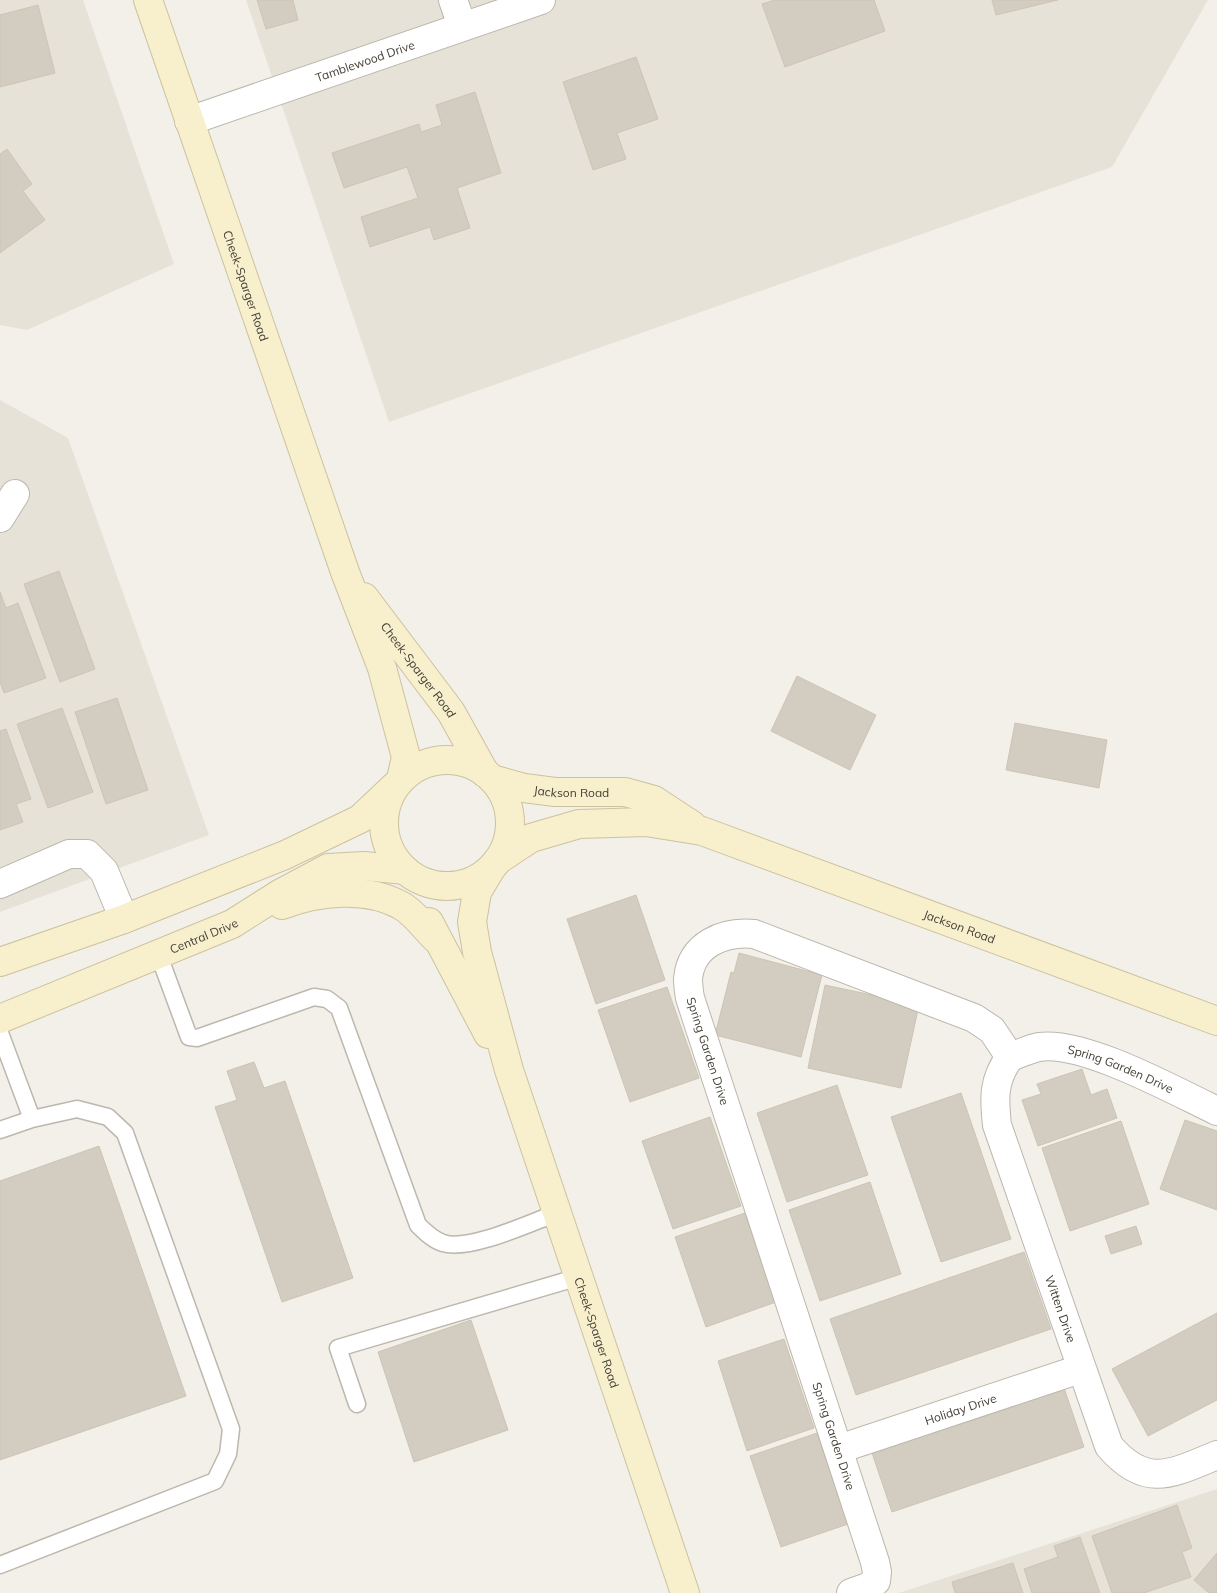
<svg xmlns="http://www.w3.org/2000/svg" width="1217" height="1593" viewBox="0 0 1217 1593" font-family="Mulish,sans-serif">
	<rect width="100%" height="100%" fill="#f2f0e9"/>
	<path fill="#e6e2d8" d="M0,0H83L174,264L27,330L0,325Z
		M246,0H1208L1112,167L389,422Z
		M0,400L68,438L209,835L0,912Z
		M1217,1489V1593H899Z"/>
	<path fill="#d3ccc0" stroke="#cdc4b4" d="M257,0H293L298,20L266,29Z
		M775,0H874L885,31L785,67L762,4Z
		M992,0H1058L996,15Z
		M38,5L55,73L0,87V15Z
		M636,57L658,119L617,133L626,159L593,170L563,82Z
		M475,92L501,173L457,188L470,228L434,240L430,227L370,247L361,217L418,198L407,167L344,188L332,153L419,124L421,132L442,125L436,105Z
		M7,149L32,184L23,191L45,220L0,253V154Z
		M59,571L95,669L60,682L24,584Z
		M0,592L6,608L18,603L46,678L4,693L0,682Z
		M797,676L876,715L850,770L771,731Z
		M117,698L148,790L106,804L75,712Z
		M62,708L93,792L48,808L17,724Z
		M1015,723L1107,740L1099,788L1006,770Z
		M6,729L31,799L16,804L23,822L0,830V731Z
		M636,895L665,980L596,1004L567,919Z
		M739,953L822,975L801,1057L715,1035L731,972L734,973Z
		M825,985L919,1005L901,1088L808,1068Z
		M667,987L699,1078L630,1102L598,1010Z
		M254,1062L264,1088L285,1081L353,1278L282,1302L215,1107L237,1100L227,1071Z
		M1082,1069L1091,1095L1107,1089L1117,1118L1038,1146L1022,1100L1041,1094L1037,1084Z
		M837,1085L868,1175L787,1202L757,1113Z
		M961,1093L1011,1239L941,1262L891,1117Z
		M710,1117L741,1206L673,1229L642,1141Z
		M1185,1120L1217,1131V1210L1160,1189Z
		M1121,1121L1149,1204L1070,1231L1042,1148Z
		M99,1146L186,1396L0,1460V1181Z
		M870,1182L901,1274L820,1301L789,1210Z
		M745,1213L776,1302L706,1327L675,1237Z
		M1136,1226L1142,1244L1111,1254L1105,1236Z
		M1024,1252L1051,1329L856,1395L830,1319Z
		M1217,1313V1400L1148,1436L1112,1369Z
		M471,1320L508,1430L414,1462L378,1352Z
		M784,1339L814,1428L747,1451L718,1361Z
		M1060,1376L1084,1447L892,1512L868,1441Z
		M817,1433L848,1524L781,1547L750,1456Z
		M1177,1505L1192,1548L1182,1552L1191,1577L1144,1593H1112L1092,1536Z
		M1080,1537L1100,1593H1032L1024,1569L1058,1557L1054,1546Z
		M1217,1553V1593H1209L1194,1580Z
		M1013,1563L1023,1593H955L952,1582Z"/>
	<g fill="none" stroke-linecap="round" stroke-linejoin="round">
		<g stroke="#bdb7ad" stroke-width="19">
			<path id="lane" d="M158,953L189,1037L197,1038L314,997L327,999L339,1008L418,1225C425,1232 433,1240 443,1243C468,1252 532,1222 557,1213
				M0,1033L32,1119L0,1130
				M357,1404L338,1348L579,1277
				M0,1565L215,1481L228,1454L231,1429L125,1133L108,1117L77,1109L32,1119"/>
		</g>
		<g stroke="#bdb7ad" stroke-width="30">
			<g id="street">
				<path d="M453,0L462,26"/>
				<path id="s1" d="M189,121L541,0"/>
				<path d="M0,518L15,494"/>
				<path d="M0,884L69,854H87L104,871L124,919"/>
				<path id="s2" d="M1010,1057C993,1080 994,1098 997,1125L1109,1446C1146,1489 1171,1474 1217,1455"/>
				<path id="s3" d="M1010,1057C1019,1054 1029,1049 1039,1047C1083,1040 1175,1091 1217,1111"/>
				<path id="s4" d="M839,1449L1080,1369"/>
				<path d="M851,1593L868,1587L876,1581L877,1572L875,1562L690,998C689,992 688,985 688,979C691,944 724,931 754,934L974,1018L992,1030L1010,1057"/>
			</g>
		</g>
		<g stroke="#ccc29e" stroke-width="30">
			<g id="secondary">
				<path id="s5" d="M148,0L345,572L382,668L406,757L401,779"/>
				<path id="s6" d="M364,597L451,712L485,773"/>
				<circle cx="447" cy="823" r="63"/>
				<path id="s7" d="M492,779L524,788L555,792H625L654,800L692,825"/>
				<path id="s8" d="M498,860L531,838L579,824L646,822L702,831L1217,1021"/>
				<path id="s9" d="M492,867L477,892L472,922L477,952L509,1070L685,1593"/>
				<path d="M282,905C318,891 367,886 402,906C414,913 425,928 435,938"/>
				<path d="M429,922L488,1034"/>
				<path d="M0,962L124,919L285,855L360,819L395,786"/>
				<path id="s10" d="M0,1019L232,924L281,893L328,868L364,866L405,870"/>
			</g>
		</g>
		<use href="#lane" stroke="#fff" stroke-width="16"/>
		<use href="#street" stroke="#fff" stroke-width="28"/>
		<use href="#secondary" stroke="#f8efcd" stroke-width="28"/>
	</g>
	<g text-anchor="middle" dominant-baseline="central" stroke-width="4" stroke-linejoin="round" paint-order="stroke">
		<g font-size="12" fill="#454038" stroke="#fff">
			<text stroke="none"><textPath href="#s1" startOffset="186">Tamblewood Drive</textPath></text>
			<text stroke="none"><textPath href="#s5" startOffset="302">Cheek-Sparger Road</textPath></text>
			<text stroke="none"><textPath href="#s6" startOffset="91">Cheek-Sparger Road</textPath></text>
			<text stroke="none"><textPath href="#s7" startOffset="81">Jackson Road</textPath></text>
			<text stroke="none"><textPath href="#s8" startOffset="488">Jackson Road</textPath></text>
			<text stroke="none"><textPath href="#s10" startOffset="220">Central Drive</textPath></text>
			<text transform="translate(708 1051) rotate(72)">Spring Garden Drive</text>
			<text stroke="none"><textPath href="#s3" startOffset="116">Spring Garden Drive</textPath></text>
			<text stroke="none"><textPath href="#s2" startOffset="266">Witten Drive</textPath></text>
			<text stroke="none"><textPath href="#s9" startOffset="489">Cheek-Sparger Road</textPath></text>
			<text stroke="none"><textPath href="#s4" startOffset="128">Holiday Drive</textPath></text>
			<text transform="translate(834 1436) rotate(72)">Spring Garden Drive</text>
		</g>
	</g>
</svg>
